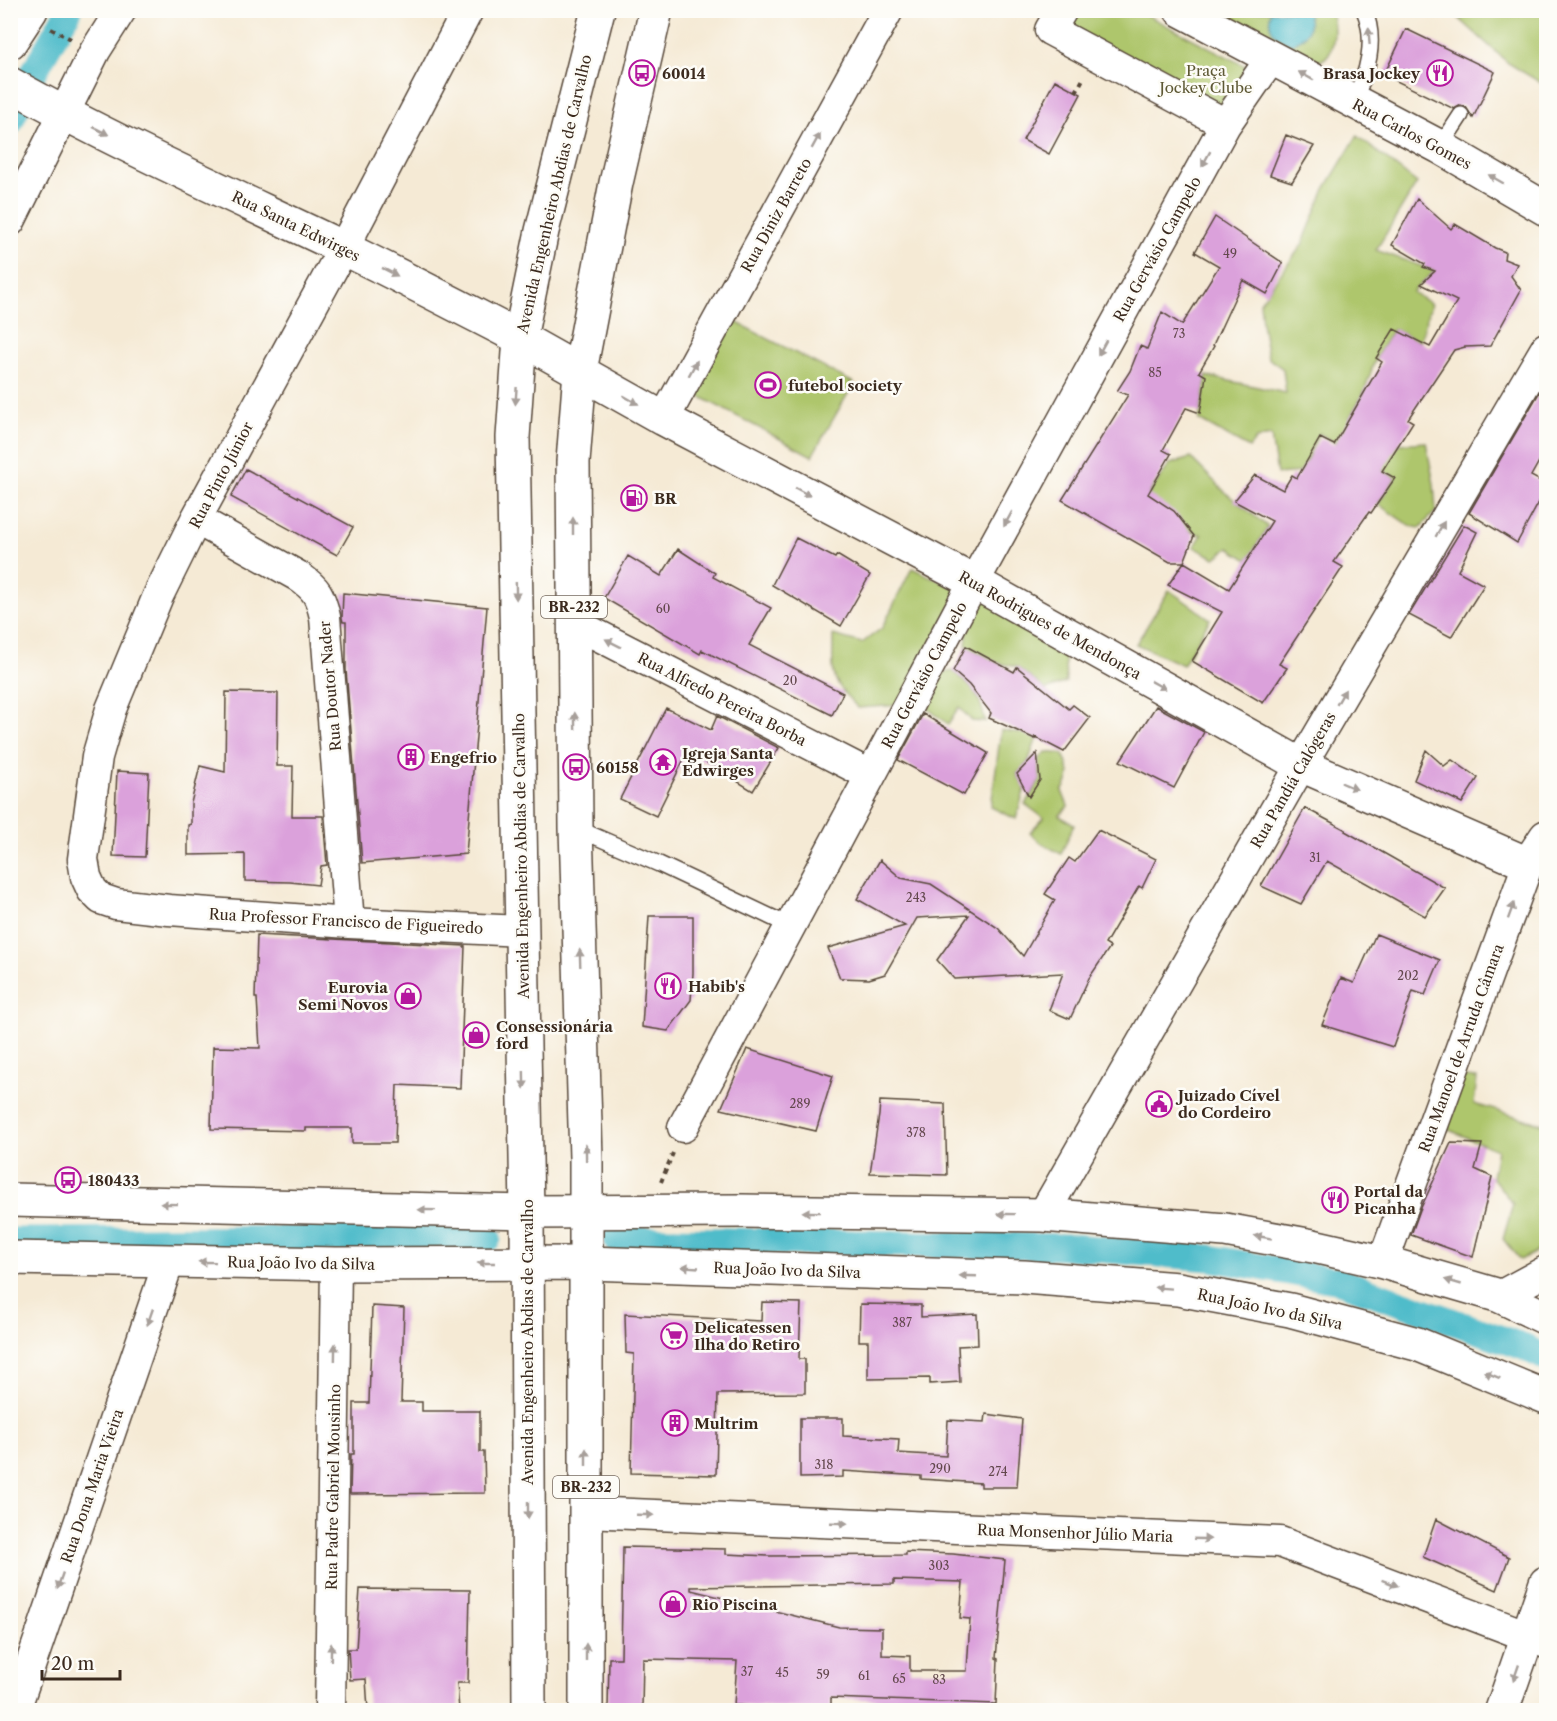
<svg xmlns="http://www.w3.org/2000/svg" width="1557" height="1721" viewBox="0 0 1557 1721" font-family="'Libre Caslon Text',serif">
	<rect width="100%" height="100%" fill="#fdfcf7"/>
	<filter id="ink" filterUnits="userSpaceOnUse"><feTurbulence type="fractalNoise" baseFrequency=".0167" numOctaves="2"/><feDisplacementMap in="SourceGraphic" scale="12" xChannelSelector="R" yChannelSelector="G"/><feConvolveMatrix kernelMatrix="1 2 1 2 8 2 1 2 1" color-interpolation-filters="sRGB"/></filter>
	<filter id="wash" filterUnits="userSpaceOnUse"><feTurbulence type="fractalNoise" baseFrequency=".008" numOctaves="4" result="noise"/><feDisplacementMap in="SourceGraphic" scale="24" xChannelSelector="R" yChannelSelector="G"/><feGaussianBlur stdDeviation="1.35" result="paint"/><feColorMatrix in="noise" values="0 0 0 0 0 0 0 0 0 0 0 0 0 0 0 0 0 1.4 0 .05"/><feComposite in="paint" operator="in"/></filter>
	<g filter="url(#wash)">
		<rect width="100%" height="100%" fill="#f5ead5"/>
		<path fill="#aec66c" stroke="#747845" stroke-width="1.5" d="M1076,11H1139L1253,70L1220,121L1061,30Z
			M1225,11H1331C1336,28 1337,63 1312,62L1230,19Z
			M1451,11H1546V86L1508,63Z
			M1357,136L1417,183L1376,250L1435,271L1412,292L1431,304L1420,342L1393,329L1376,358L1363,394L1349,419L1399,444L1426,442L1434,484L1436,511L1420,528L1410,526L1378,504L1395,478L1319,433L1301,472L1277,474L1271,436L1256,439L1249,448L1199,420L1206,376L1286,393L1283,369L1268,358L1262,323L1260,302L1302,245L1325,189Z
			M722,315L854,383L812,456L682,387Z
			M1191,458L1226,493L1268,527L1248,560L1229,548L1215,558L1194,547L1202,535L1190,531L1148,495L1170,464Z
			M912,568L960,590L901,705L858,708C828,678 833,674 833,635L862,643L882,628Z
			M1169,590L1210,619L1183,665L1136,644Z
			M981,596L1064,640L1066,682L1046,690L1017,667L994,662L966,646L969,614Z
			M953,671C973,688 981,696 985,722L972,721L959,707L948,724L918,701L935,675Z
			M1062,715L1037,738L1028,762L1017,774L1025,788L1016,819L991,807L1001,730L1021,733Z
			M1046,752L1063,754C1070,769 1072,777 1062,791L1068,806L1059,816L1074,824L1061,854L1041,843L1030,833L1044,818L1025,804L1040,780L1038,760Z
			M1464,1077L1477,1078L1474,1104L1546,1125V1247L1520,1260L1503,1239L1513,1204L1492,1177L1497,1150L1442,1127Z"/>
		<path fill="#4fbcca" stroke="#457374" stroke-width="1.5" d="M1271,11H1307C1313,27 1308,37 1292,44C1275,39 1266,29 1271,11Z"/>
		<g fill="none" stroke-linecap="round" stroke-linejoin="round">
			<path stroke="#4fbcca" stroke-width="27" d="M10,122L27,84L69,10
				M616,1239L1071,1247L1210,1258L1340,1281L1524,1347L1546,1358
				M10,1241L488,1238"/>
		</g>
		<g id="blocks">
			<path fill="#dba1db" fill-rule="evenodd" d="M1406,29L1495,72L1473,118L1466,107L1461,105L1454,109L1384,75Z
				M1055,80L1081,94L1049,154L1023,140Z
				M1286,135L1314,146L1292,182L1270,175Z
				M1417,199L1451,229L1455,224L1495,248L1505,252L1504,259L1517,264L1511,276L1521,290L1490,346L1465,347L1454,350L1408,419L1413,422L1382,471L1395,478L1371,513L1369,512L1334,562L1343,567L1279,664L1287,668L1263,703L1192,661L1222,612L1168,585L1184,562L1229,589L1272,521L1234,501L1255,475L1283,490L1292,475L1297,478L1320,438L1334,445L1382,362L1376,358L1394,329L1430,347L1457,301L1421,284L1435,271L1423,267L1425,264L1392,245Z
				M1215,217L1283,263L1267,294L1243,280L1213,345L1214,346L1199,372L1206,376L1200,413L1186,408L1163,450L1171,454L1148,494L1174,511L1194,536L1184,562H1170L1062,500L1128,395L1117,391L1130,371L1140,346L1147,349L1162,312L1182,325L1219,266L1195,252Z
				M1546,381V449L1531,476L1546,484V489L1517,543L1469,513Z
				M246,469L353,527L337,555L231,497Z
				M1464,525L1477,532L1458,571L1484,585L1451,637L1409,615Z
				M796,538L835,558L837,555L870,575L841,626L772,585Z
				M678,549L715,573L713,577L771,608L749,645L843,693L832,715L702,650L700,654L604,598L628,556L661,576Z
				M343,593L487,607L466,854L362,863L346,670V622H343L342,618Z
				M966,646L1014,672L1017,667L1069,709L1073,705L1090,718L1064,752L1035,737V739L989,718L991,713L969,685L953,671Z
				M226,692L278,693L277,766H293L292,816H323L327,865L321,866L318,885L290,882L245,881V854L188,855V825L191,824V803L200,766L225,772Z
				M1156,706L1204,732L1174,788L1120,761Z
				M666,708L711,730L717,716L779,748L753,791L688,751L656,816L620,799Z
				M923,714L988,753L964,795L898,760Z
				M1426,750L1444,766L1452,760L1478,778L1462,803L1414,780Z
				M1037,753L1040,780L1029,797L1017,774Z
				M117,771L149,773L145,857L113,856Z
				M1305,808L1346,830L1345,831L1445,888L1425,916L1327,861L1301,904L1261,886Z
				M1098,830L1156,859L1142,888L1139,886L1105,944L1110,947L1089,978L1070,1019L1049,1010L1063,973L954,979L937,960L969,915L917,918L885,974L869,979L840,978L828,948L905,926L857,899L880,860L901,878L931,884L998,928L1023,956L1055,900L1045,894L1069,858L1075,862Z
				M649,916H693V973L691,1000L668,1031L642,1027Z
				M1376,934L1440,960L1425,995L1413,991L1393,1047L1322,1025L1341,978L1354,983Z
				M257,935L465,946L460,1088L397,1085L395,1143H352V1128H306V1131L211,1129L213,1047L260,1048L257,998H255Z
				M747,1049L833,1076L816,1131L721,1109Z
				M880,1101L945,1104L947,1175L870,1173L879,1115Z
				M1451,1143L1482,1144L1475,1169L1492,1177L1473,1257L1411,1235L1420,1210Z
				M762,1302L801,1303L799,1359H805V1393L718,1394L716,1475L631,1473L634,1354L626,1353L625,1314L761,1321Z
				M860,1304L921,1305V1317L977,1314L978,1345L958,1346L960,1382L930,1384V1378L868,1379V1341H859Z
				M372,1306L404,1308L401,1402H422V1411H480V1452H484L485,1493L350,1494L351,1454H354V1403H369Z
				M986,1414L1022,1419L1017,1487H981V1483L921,1479V1476L843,1471V1477L800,1478V1418H843V1436L899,1439L898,1453L946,1456L948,1420L985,1422Z
				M1436,1519L1509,1557L1497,1590L1423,1557Z
				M623,1547L726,1549V1554L768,1556L906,1555V1552L953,1554L1005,1560L996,1658L998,1659L996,1704L831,1698V1710L734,1705L737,1661L643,1659L642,1709H608L609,1658H621ZM894,1580L963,1582L960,1618L970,1619L967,1671H910V1656L882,1655V1628L839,1627L691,1590V1587L894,1584Z
				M360,1589L470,1590L468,1683H457L459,1710H368L366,1679L350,1680L348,1649H356Z"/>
		</g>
	</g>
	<g filter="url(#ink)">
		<use href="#blocks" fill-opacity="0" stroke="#574739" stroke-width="1.5"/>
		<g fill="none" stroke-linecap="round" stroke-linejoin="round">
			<g stroke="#574739" stroke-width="18">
				<path id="service" d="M1352,101C1368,76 1377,39 1364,10
					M1440,147L1461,115
					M576,828L659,864L790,926"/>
			</g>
			<g stroke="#574739" stroke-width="33">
				<path id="minor" d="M468,10L343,249L196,519L158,596L111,709L97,757L83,859L86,877L92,890L101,899L116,904L169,910L349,923L522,931
					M1062,10L1050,30L1220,121L1225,125
					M10,221L95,51L121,10
					M664,419L888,10
					M196,519L298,576C317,589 320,595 325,617L349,923
					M574,623L870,775
					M683,1127L974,582L1225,125L1272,57
					M1043,1215L1301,765L1546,348
					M1383,1262L1528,864
					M1500,1296L1546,1271
					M586,1512L1280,1542L1546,1643
					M15,1710L169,1261
					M330,1710L336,1264"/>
			</g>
			<g stroke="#574739" stroke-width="36">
				<path id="tertiary" d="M10,42L31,10
					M10,84C118,144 230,194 341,247C401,276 460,307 520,338
					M1502,1710L1546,1583"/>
			</g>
			<g stroke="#574739" stroke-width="36">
				<path id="secondary" d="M1181,10L1440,147L1546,209
					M520,338L664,419L974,582L1301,765L1528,864L1546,837"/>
			</g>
			<g stroke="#574739" stroke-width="36">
				<path id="primary" d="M10,1200L527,1212L742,1211L1043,1215L1225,1230L1313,1246L1383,1262L1500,1296L1546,1318
					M10,1258L336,1264L587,1263L1024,1277L1178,1289L1290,1310L1417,1344L1546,1397"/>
			</g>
			<g stroke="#574739" stroke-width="36">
				<path id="trunk" d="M529,1710L527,1212L513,437L520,338L542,231L598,10
					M586,1710V1158L576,828L573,462L580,371L616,183L656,10"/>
			</g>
			<path stroke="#574739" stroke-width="4" stroke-dasharray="4.5 4.5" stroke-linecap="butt" d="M51,29L71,39
				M1076,92L1083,79
				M661,1182L673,1153"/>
			<use href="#service" stroke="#fff" stroke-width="15"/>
			<use href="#minor" stroke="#fff" stroke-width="30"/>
			<use href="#tertiary" stroke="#fff" stroke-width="33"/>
			<use href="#secondary" stroke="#fff" stroke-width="33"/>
			<use href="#primary" stroke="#fff" stroke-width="33"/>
			<use href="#trunk" stroke="#fff" stroke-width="33"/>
		</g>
		<defs><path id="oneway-solid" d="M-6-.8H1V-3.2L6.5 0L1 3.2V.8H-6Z" transform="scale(1.5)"/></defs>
		<g fill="#a79f9a">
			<use href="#oneway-solid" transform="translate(1369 36) rotate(-94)"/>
			<use href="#oneway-solid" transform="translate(1306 76) rotate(-151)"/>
			<use href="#oneway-solid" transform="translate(101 131) rotate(27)"/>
			<use href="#oneway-solid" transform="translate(816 141) rotate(-61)"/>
			<use href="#oneway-solid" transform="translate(1206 159) rotate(119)"/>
			<use href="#oneway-solid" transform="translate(1496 179) rotate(-150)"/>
			<use href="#oneway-solid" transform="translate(390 272) rotate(27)"/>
			<use href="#oneway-solid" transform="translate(1102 348) rotate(119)"/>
			<use href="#oneway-solid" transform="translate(693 368) rotate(-61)"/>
			<use href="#oneway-solid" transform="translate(516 396) rotate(94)"/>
			<use href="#oneway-solid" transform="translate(631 400) rotate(29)"/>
			<use href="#oneway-solid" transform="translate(803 492) rotate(28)"/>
			<use href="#oneway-solid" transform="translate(1008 519) rotate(119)"/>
			<use href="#oneway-solid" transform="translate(573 526) rotate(-90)"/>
			<use href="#oneway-solid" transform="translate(1440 529) rotate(-60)"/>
			<use href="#oneway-solid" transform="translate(516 591) rotate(89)"/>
			<use href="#oneway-solid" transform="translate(613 643) rotate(-153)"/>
			<use href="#oneway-solid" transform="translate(1158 685) rotate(29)"/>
			<use href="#oneway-solid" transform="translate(1341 697) rotate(-60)"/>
			<use href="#oneway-solid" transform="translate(575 721) rotate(-91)"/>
			<use href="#oneway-solid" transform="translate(1349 786) rotate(23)"/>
			<use href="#oneway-solid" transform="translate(1511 911) rotate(-70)"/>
			<use href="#oneway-solid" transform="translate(580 958) rotate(-92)"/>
			<use href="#oneway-solid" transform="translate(524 1080) rotate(89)"/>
			<use href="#oneway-solid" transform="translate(586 1153) rotate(-91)"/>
			<use href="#oneway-solid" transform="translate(169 1204) rotate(-179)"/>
			<use href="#oneway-solid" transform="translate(427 1210) rotate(-179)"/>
			<use href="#oneway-solid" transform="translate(811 1212) rotate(-179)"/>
			<use href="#oneway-solid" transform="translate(1006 1214) rotate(-179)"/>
			<use href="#oneway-solid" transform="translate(1263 1237) rotate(-170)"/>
			<use href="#oneway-solid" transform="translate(207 1262) rotate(-179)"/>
			<use href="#oneway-solid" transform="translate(486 1263) rotate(180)"/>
			<use href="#oneway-solid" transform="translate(690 1267) rotate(-177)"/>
			<use href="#oneway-solid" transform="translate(968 1276) rotate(-178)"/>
			<use href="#oneway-solid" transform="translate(1453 1282) rotate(-164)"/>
			<use href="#oneway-solid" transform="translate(1163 1288) rotate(-176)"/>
			<use href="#oneway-solid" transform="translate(150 1317) rotate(109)"/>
			<use href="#oneway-solid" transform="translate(335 1352) rotate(-89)"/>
			<use href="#oneway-solid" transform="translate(1492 1375) rotate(-158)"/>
			<use href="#oneway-solid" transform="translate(586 1457) rotate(-90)"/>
			<use href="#oneway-solid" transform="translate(528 1510) rotate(90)"/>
			<use href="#oneway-solid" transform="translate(645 1515) rotate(2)"/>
			<use href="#oneway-solid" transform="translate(839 1523) rotate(2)"/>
			<use href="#oneway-solid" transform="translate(1202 1539) rotate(2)"/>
			<use href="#oneway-solid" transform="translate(60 1581) rotate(109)"/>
			<use href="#oneway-solid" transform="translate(1390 1583) rotate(20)"/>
			<use href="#oneway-solid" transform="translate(331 1652) rotate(-89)"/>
			<use href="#oneway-solid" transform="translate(586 1652) rotate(-90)"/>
			<use href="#oneway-solid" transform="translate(1516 1673) rotate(109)"/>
		</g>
	</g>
	<defs>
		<g id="bus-ring" transform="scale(1.35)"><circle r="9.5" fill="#fdfcf7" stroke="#b5179e" stroke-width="1.5"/><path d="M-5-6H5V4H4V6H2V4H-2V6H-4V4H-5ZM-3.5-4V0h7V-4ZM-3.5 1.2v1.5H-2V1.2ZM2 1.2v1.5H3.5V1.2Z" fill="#b5179e"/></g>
		<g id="restaurant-ring" transform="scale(1.35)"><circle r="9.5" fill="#fdfcf7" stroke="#b5179e" stroke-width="1.5"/><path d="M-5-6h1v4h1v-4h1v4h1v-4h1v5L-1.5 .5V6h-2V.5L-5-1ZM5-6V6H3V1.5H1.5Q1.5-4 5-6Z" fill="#b5179e"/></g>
		<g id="stadium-ring" transform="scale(1.35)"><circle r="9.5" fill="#fdfcf7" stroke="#b5179e" stroke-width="1.5"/><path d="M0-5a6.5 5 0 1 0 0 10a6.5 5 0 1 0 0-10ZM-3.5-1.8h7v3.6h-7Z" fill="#b5179e"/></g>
		<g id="fuel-ring" transform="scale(1.35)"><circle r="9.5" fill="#fdfcf7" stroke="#b5179e" stroke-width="1.5"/><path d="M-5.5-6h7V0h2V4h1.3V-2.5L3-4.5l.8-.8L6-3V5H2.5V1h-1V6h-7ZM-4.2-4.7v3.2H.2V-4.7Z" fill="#b5179e"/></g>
		<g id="building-ring" transform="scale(1.35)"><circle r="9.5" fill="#fdfcf7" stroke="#b5179e" stroke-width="1.5"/><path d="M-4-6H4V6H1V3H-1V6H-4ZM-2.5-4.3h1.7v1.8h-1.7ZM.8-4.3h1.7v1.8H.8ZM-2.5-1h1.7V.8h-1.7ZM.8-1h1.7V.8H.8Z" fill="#b5179e"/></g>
		<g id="temple-ring" transform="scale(1.35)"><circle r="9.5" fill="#fdfcf7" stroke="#b5179e" stroke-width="1.5"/><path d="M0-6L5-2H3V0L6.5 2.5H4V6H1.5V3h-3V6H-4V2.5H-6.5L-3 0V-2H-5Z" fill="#b5179e"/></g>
		<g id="shop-ring" transform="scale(1.35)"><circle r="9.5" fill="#fdfcf7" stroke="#b5179e" stroke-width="1.5"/><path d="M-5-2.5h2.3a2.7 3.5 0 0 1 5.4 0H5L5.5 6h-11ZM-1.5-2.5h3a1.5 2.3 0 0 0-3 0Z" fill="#b5179e"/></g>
		<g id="civic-ring" transform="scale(1.35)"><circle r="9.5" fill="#fdfcf7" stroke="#b5179e" stroke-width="1.5"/><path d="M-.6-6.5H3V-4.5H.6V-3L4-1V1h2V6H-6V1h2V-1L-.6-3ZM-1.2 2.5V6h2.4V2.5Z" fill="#b5179e"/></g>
		<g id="supermarket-ring" transform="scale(1.35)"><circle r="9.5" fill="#fdfcf7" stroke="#b5179e" stroke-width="1.5"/><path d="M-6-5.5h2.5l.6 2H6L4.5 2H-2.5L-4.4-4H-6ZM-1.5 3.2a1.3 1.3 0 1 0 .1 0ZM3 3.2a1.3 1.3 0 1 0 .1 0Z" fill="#b5179e"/></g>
	</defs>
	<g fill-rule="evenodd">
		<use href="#bus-ring" x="642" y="73"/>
		<use href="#restaurant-ring" x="1440" y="73"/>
		<use href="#stadium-ring" x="768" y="385"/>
		<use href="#fuel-ring" x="634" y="498"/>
		<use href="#building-ring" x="411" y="757"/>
		<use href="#temple-ring" x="663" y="762"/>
		<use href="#bus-ring" x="576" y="767"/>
		<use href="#restaurant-ring" x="668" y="986"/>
		<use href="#shop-ring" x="408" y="996"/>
		<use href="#shop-ring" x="476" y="1035"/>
		<use href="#civic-ring" x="1159" y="1104"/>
		<use href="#bus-ring" x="68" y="1180"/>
		<use href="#restaurant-ring" x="1335" y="1200"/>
		<use href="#supermarket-ring" x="674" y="1336"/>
		<use href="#building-ring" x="675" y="1423"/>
		<use href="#shop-ring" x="673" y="1604"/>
	</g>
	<g text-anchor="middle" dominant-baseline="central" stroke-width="5" stroke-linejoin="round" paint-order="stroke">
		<g font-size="12" fill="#63484d">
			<text x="1230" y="253">49</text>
			<text x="1179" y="333">73</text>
			<text x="1155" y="372">85</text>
			<text x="663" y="608">60</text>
			<text x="790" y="680">20</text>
			<text x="1315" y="857">31</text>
			<text x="916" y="897">243</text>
			<text x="1408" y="975">202</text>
			<text x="800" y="1103">289</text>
			<text x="916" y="1132">378</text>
			<text x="902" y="1322">387</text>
			<text x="824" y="1464">318</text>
			<text x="940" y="1468">290</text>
			<text x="998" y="1471">274</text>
			<text x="939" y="1565">303</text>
			<text x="747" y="1671">37</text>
			<text x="782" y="1672">45</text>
			<text x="823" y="1674">59</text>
			<text x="864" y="1675">61</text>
			<text x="899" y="1678">65</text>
			<text x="939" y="1679">83</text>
		</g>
		<g fill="#fdfcf7" stroke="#75695f" stroke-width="1.5">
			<rect x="541" y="596" width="66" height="22" rx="4.5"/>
			<rect x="553" y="1476" width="66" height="22" rx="4.5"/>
		</g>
		<g font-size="14" font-weight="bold" fill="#3b2a1e">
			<text x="574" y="607">BR-232</text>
			<text x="586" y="1487">BR-232</text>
		</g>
		<g font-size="15" fill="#5e5935" stroke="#fdfcf7">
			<text x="1206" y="70">Praça<tspan x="1206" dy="17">Jockey Clube</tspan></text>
		</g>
		<g font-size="15" font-weight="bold" fill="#3b2a1e" stroke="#fdfcf7" text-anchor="start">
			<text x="662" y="73">60014</text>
			<text x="1420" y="73" text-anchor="end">Brasa Jockey</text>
			<text x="788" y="385">futebol society</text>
			<text x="654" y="498">BR</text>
			<text x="682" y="753">Igreja Santa<tspan x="682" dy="17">Edwirges</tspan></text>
			<text x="430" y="757">Engefrio</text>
			<text x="596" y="767">60158</text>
			<text x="688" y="986">Habib's</text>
			<text x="388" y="987" text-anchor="end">Eurovia<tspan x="388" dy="17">Semi Novos</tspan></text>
			<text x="496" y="1026">Consessionária<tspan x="496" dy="17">ford</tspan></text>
			<text x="1178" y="1095">Juizado Cível<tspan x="1178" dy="17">do Cordeiro</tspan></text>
			<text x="88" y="1180">180433</text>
			<text x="1354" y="1191">Portal da<tspan x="1354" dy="17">Picanha</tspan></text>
			<text x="694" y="1327">Delicatessen<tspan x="694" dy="17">Ilha do Retiro</tspan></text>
			<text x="694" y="1423">Multrim</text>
			<text x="692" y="1604">Rio Piscina</text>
		</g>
		<g font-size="15" fill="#3b2a1e" stroke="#fdfcf7">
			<text transform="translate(1412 134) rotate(28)">Rua Carlos Gomes</text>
			<text transform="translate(554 194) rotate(-77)">Avenida Engenheiro Abdias de Carvalho</text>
			<text transform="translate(776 215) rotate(-61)">Rua Diniz Barreto</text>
			<text transform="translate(296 226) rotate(26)">Rua Santa Edwirges</text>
			<text transform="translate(1157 249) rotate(-61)">Rua Gervásio Campelo</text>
			<text transform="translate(221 475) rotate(-62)">Rua Pinto Júnior</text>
			<text transform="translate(1050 625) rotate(29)">Rua Rodrigues de Mendonça</text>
			<text transform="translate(924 675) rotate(-62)">Rua Gervásio Campelo</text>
			<text transform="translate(330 686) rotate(-95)">Rua Doutor Nader</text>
			<text transform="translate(722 699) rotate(27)">Rua Alfredo Pereira Borba</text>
			<text transform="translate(1293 780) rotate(-60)">Rua Pandiá Calógeras</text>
			<text transform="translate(521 856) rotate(-91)">Avenida Engenheiro Abdias de Carvalho</text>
			<text transform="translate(346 921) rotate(3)">Rua Professor Francisco de Figueiredo</text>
			<text transform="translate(1461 1048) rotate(-70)">Rua Manoel de Arruda Câmara</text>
			<text transform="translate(301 1263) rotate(1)">Rua João Ivo da Silva</text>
			<text transform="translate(787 1270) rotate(2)">Rua João Ivo da Silva</text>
			<text transform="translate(1270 1309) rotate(12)">Rua João Ivo da Silva</text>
			<text transform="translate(527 1342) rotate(-90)">Avenida Engenheiro Abdias de Carvalho</text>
			<text transform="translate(92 1486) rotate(-71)">Rua Dona Maria Vieira</text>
			<text transform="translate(333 1487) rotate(-89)">Rua Padre Gabriel Mousinho</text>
			<text transform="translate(1075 1533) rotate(2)">Rua Monsenhor Júlio Maria</text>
		</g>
	</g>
	<rect width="1557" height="1721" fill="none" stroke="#fdfcf7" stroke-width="36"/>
	<path d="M42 1670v9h78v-9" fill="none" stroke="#3b2a1e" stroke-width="3"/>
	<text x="51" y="1670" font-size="18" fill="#3b2a1e" stroke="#fdfcf7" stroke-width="4.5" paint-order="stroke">20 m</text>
</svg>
